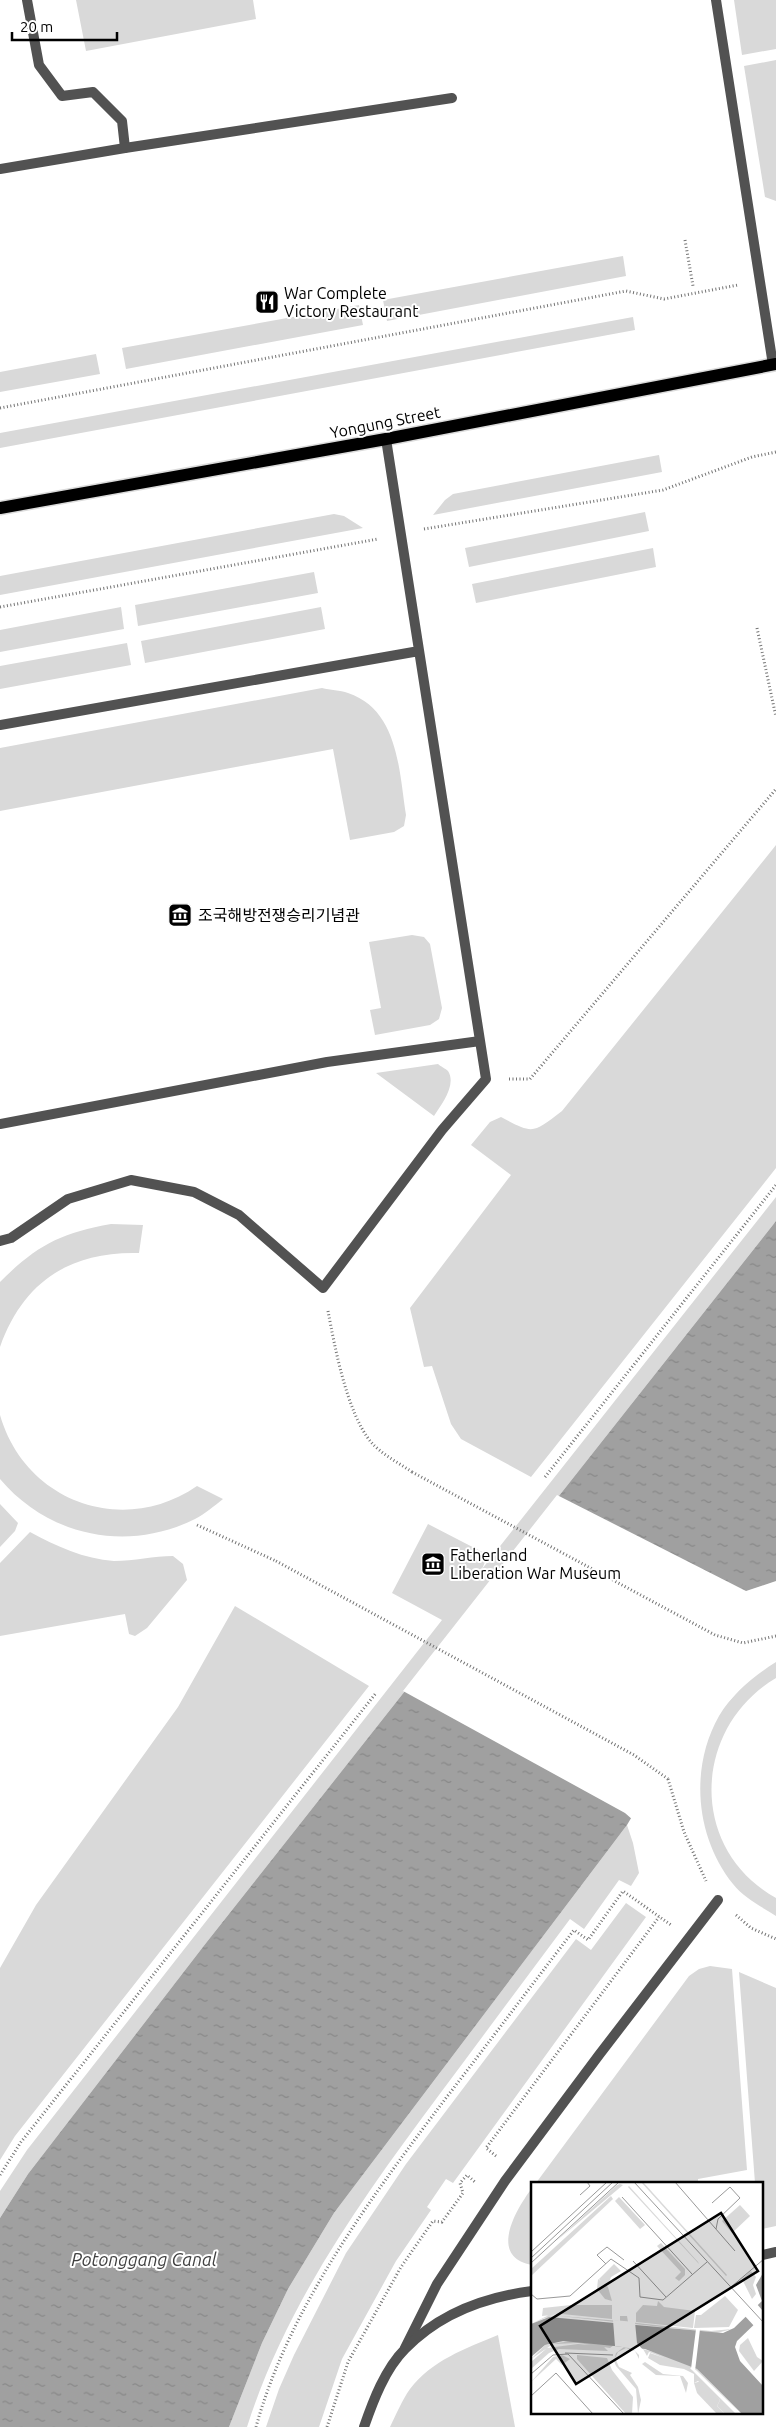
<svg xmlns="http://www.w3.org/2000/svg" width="776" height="2427" viewBox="0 0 776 2427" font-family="Ubuntu,'Noto Sans KR',sans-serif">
	<defs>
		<pattern id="water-ripples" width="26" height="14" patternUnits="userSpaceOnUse" patternTransform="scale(1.25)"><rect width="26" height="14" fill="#a0a0a0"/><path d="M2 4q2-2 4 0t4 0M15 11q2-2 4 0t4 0" fill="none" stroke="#888"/></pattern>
	</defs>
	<rect width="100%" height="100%" fill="#fff"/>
	<path fill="#d9d9d9" d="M76,0H253L256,19L86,51Z
		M734,0H776V49L742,55Z
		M776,60V201L765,197L744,66Z
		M623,256L626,276L387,321L383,300Z
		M359,305L363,325L126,369L122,348Z
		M633,317L635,330L0,448V433Z
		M96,354L100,374L0,392V372Z
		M659,455L662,472L433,515L445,500L453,494Z
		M645,512L649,531L469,567L465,548Z
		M334,514L344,516L363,528L0,595V576Z
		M653,548L656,567L476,603L472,584Z
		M314,572L318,593L138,626L135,605Z
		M121,607L124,629L0,652V630Z
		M321,607L325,629L145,663L141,641Z
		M127,643L131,665L0,689V666Z
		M322,688C330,690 340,690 348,693C399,710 399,772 406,815L404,826L394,832L350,840L333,749L0,811V748Z
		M776,845V1168L531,1477L461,1439L451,1424L432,1366L424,1367L410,1308L511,1175L471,1145L490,1122L501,1117C534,1135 533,1133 562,1111Z
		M412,935L424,937L430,944L442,1008L439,1019L430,1025L375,1035L370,1010L381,1008L369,942Z
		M438,1064C440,1066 446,1069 448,1071C457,1085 441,1105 434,1116L376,1073Z
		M776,1197V1221L206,1943L28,2174L0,2218V2191L27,2150L442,1620L392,1593L428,1524L488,1555L482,1569Z
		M111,1224L143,1225L139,1253C70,1251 23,1282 0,1347V1282C36,1246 60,1233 111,1224Z
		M0,1415C25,1502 123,1537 197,1486L223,1499C214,1506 205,1514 195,1519C127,1553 48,1536 0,1479Z
		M0,1504L18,1523L15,1531L0,1547Z
		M30,1532C56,1546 84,1559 114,1561C134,1561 154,1556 173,1556L183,1564L187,1580L147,1628L135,1636L129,1634L125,1614L0,1636V1563Z
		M235,1606L369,1686L15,2136L0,2160V1968L36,1905L178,1707Z
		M776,1662V1678C692,1728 688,1849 776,1898V1916C762,1907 744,1898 733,1884C696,1838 689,1769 719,1716C733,1693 754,1676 776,1662Z
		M627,1825L633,1843L639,1873L631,1886L619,1880L584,1929L570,1919C526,1978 483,2036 439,2095C363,2197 286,2304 247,2427H229L262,2343L288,2289L334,2213Z
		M626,1903L646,1917L453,2183L446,2179L427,2207L431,2210L396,2261L342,2359L319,2427H266L279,2389L294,2355L346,2253L406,2164L576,1939L591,1950Z
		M710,1966L732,1969L747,2170L698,2179V2183H536L689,1976L699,1969Z
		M739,1972L776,1988V2226L762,2229V2183H755Z
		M532,2188V2265C487,2257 517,2208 532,2188Z
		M498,2335L515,2427H390C396,2415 402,2400 410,2389C431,2361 466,2348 498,2335Z"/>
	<path fill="url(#water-ripples)" d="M776,1221V1645L650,1786L627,1825L334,2213L288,2289L262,2343L229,2427H0V2218L28,2174L206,1943Z"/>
	<path fill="#fff" d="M557,1495L746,1591L776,1581V1649L652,1787L633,1820L625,1813L403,1691Z"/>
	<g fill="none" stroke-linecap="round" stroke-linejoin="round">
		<g stroke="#dbdbdb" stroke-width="15">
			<path id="primary" d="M0,508L386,439L776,364"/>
		</g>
		<path stroke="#747474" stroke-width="3" stroke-dasharray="1 2.5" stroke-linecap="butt" d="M685,240L693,286
			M0,408L626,291L664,299L738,285
			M424,529L663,490L752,457L776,452
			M0,607L378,539
			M757,628L776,717
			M509,1079H530L776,789
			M328,1311C335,1348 347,1413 371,1442C381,1454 399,1463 412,1472
			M545,1477L776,1185
			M197,1525L276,1561
			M668,1779L684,1832L706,1881
			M736,1915L751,1928L776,1939
			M496,2156L486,2148L659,1917
			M0,2175L21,2142L376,1693
			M256,2427C289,2307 372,2196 446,2098C489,2042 531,1986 574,1930L588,1940L623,1891L671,1925
			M327,2427L348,2362L401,2267L433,2221L442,2222L463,2193L460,2183L467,2175L475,2182"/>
		<path stroke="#525252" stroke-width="10" d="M27,0L39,65L62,96L93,92L122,121L125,148
			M0,725L419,651
			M0,1124L327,1062L480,1041
			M0,1241L11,1238L68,1199L131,1180L194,1192L239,1215L323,1288L442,1130L486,1079L386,439
			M405,2348L437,2284L505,2181L599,2055L718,1900"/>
		<path stroke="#525252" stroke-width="10" d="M0,169L125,148L452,98"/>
		<path stroke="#525252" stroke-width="10" d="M716,0L773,365
			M762,2255L776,2252
			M364,2427C373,2401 385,2369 405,2349C439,2314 485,2297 532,2291"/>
		<use href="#primary" stroke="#000" stroke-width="12"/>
		<path stroke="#747474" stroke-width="3" stroke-dasharray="1 2.5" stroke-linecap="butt" d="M412,1472L715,1635L743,1643L776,1636
			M276,1561L634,1755L668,1779"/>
	</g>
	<defs>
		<g id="restaurant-square" transform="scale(1.25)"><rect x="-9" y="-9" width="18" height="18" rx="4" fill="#000" stroke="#fff"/><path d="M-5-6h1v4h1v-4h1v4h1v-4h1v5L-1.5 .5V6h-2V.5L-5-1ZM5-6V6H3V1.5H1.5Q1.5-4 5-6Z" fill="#fff"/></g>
		<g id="museum-square" transform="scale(1.25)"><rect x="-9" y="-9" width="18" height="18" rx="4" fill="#000" stroke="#fff"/><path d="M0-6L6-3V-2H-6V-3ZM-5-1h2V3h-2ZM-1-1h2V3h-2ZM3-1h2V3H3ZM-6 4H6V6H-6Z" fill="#fff"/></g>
	</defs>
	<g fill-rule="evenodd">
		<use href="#restaurant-square" x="267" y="302"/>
		<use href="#museum-square" x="180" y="915"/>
		<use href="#museum-square" x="433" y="1564"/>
	</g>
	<g text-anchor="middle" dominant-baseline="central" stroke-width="4" stroke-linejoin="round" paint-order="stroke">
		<g font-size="16" fill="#000" stroke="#fff" text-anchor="start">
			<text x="284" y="293">War Complete<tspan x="284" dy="18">Victory Restaurant</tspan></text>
			<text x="198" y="915">조국해방전쟁승리기념관</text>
			<text x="450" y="1555">Fatherland<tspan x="450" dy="18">Liberation War Museum</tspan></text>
		</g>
		<g font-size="16" fill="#000" stroke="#fff">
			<text transform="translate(385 422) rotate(-11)">Yongung Street</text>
		</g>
		<g font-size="18" font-style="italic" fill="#414141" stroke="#fff">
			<text x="144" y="2259">Potonggang Canal</text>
		</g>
	</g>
	<g transform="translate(531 2182)">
		<rect width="232" height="232" fill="#fff"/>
		<path d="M110,0H112L196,93L195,94ZM89,2L92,3L24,60L86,3ZM98,4L167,80L168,82L97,5ZM80,14L82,17L0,94V87ZM88,15L114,43L109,47L84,19ZM209,23L219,34L201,51L191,39ZM130,61L154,87V93L148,99L144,96L150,90L126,64ZM83,82L90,89L80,95L77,103L72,102L68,97ZM220,89L225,95L222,103L225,112L221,117L211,97ZM67,97L77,105L81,119L74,117L66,107ZM194,114L207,128L198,145L163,146L165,133H170ZM127,119L133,125L164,129L162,146L105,140V131L112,123L126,124ZM40,123H81V137L31,132L11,134L12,126ZM18,133L89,139V134H96L97,140L180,149L201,147L186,151L29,134L14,136L0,142ZM217,156L226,175L232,179L223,189L208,169L209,163ZM40,159L83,163L79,166L47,161L22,162L0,177L14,163ZM47,162L72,164L77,169L28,167L18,171L0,187V180L16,166ZM93,165L102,167L108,173V177L104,169L95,166L87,170L84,176L88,185L101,191L99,193L107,205L110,218L107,232L105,207L85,184L83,179L85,171ZM112,167L143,176L166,187L207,229L165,188L118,170L116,174ZM119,171L157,184L204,231L194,232L186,224L189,218L167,199L163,201V192L153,187L129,183L117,176ZM31,173L39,177L31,183L25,177L0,200L22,175ZM46,173L76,176L81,188L102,215L101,232H95L46,177ZM114,180L132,192L152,194L157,201L155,211L149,194L125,193L111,182Z" fill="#d9d9d9"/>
		<path d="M171,199L189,218L186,224L194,232H186L166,211L163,201Z" fill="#d9d9d9"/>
		<path d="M232,91V134L206,159L204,165L209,179L232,204V232H211L166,187L114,167L32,159L14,163L0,175V142L18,135L192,151L203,146L231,119L225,103Z" fill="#a0a0a0"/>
		<path d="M225,121L232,129L233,137L224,145L213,133ZM82,138L104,140L106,161L112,168L84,164ZM165,147H169L164,189L160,187Z" fill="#fff"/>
		<path fill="none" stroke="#999" stroke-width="1" d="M103,0L233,141M144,0L204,69M49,13L59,4L56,0M91,15L161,92M181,21L199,5L209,16L187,37L185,47M0,70L76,0M0,76L82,0M102,79L135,115M0,81L88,0M75,82L66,73L76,65L93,78M200,105L233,77M0,112L6,117L39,114L80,77L108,96L109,115L132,118L176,80M34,171L82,173M0,192L22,173L37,172L93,232M0,214L25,191L62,232"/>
		<path fill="#000" fill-opacity="0.15" stroke="#000" stroke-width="2.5" d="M190,31L227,89L45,202L9,144Z"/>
		<rect width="232" height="232" fill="none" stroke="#000" stroke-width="2.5"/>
	</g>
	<path d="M12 32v8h105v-8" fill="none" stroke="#000000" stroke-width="2.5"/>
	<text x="20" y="32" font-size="15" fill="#000000" stroke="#ffffff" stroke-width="4" paint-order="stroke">20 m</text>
</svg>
